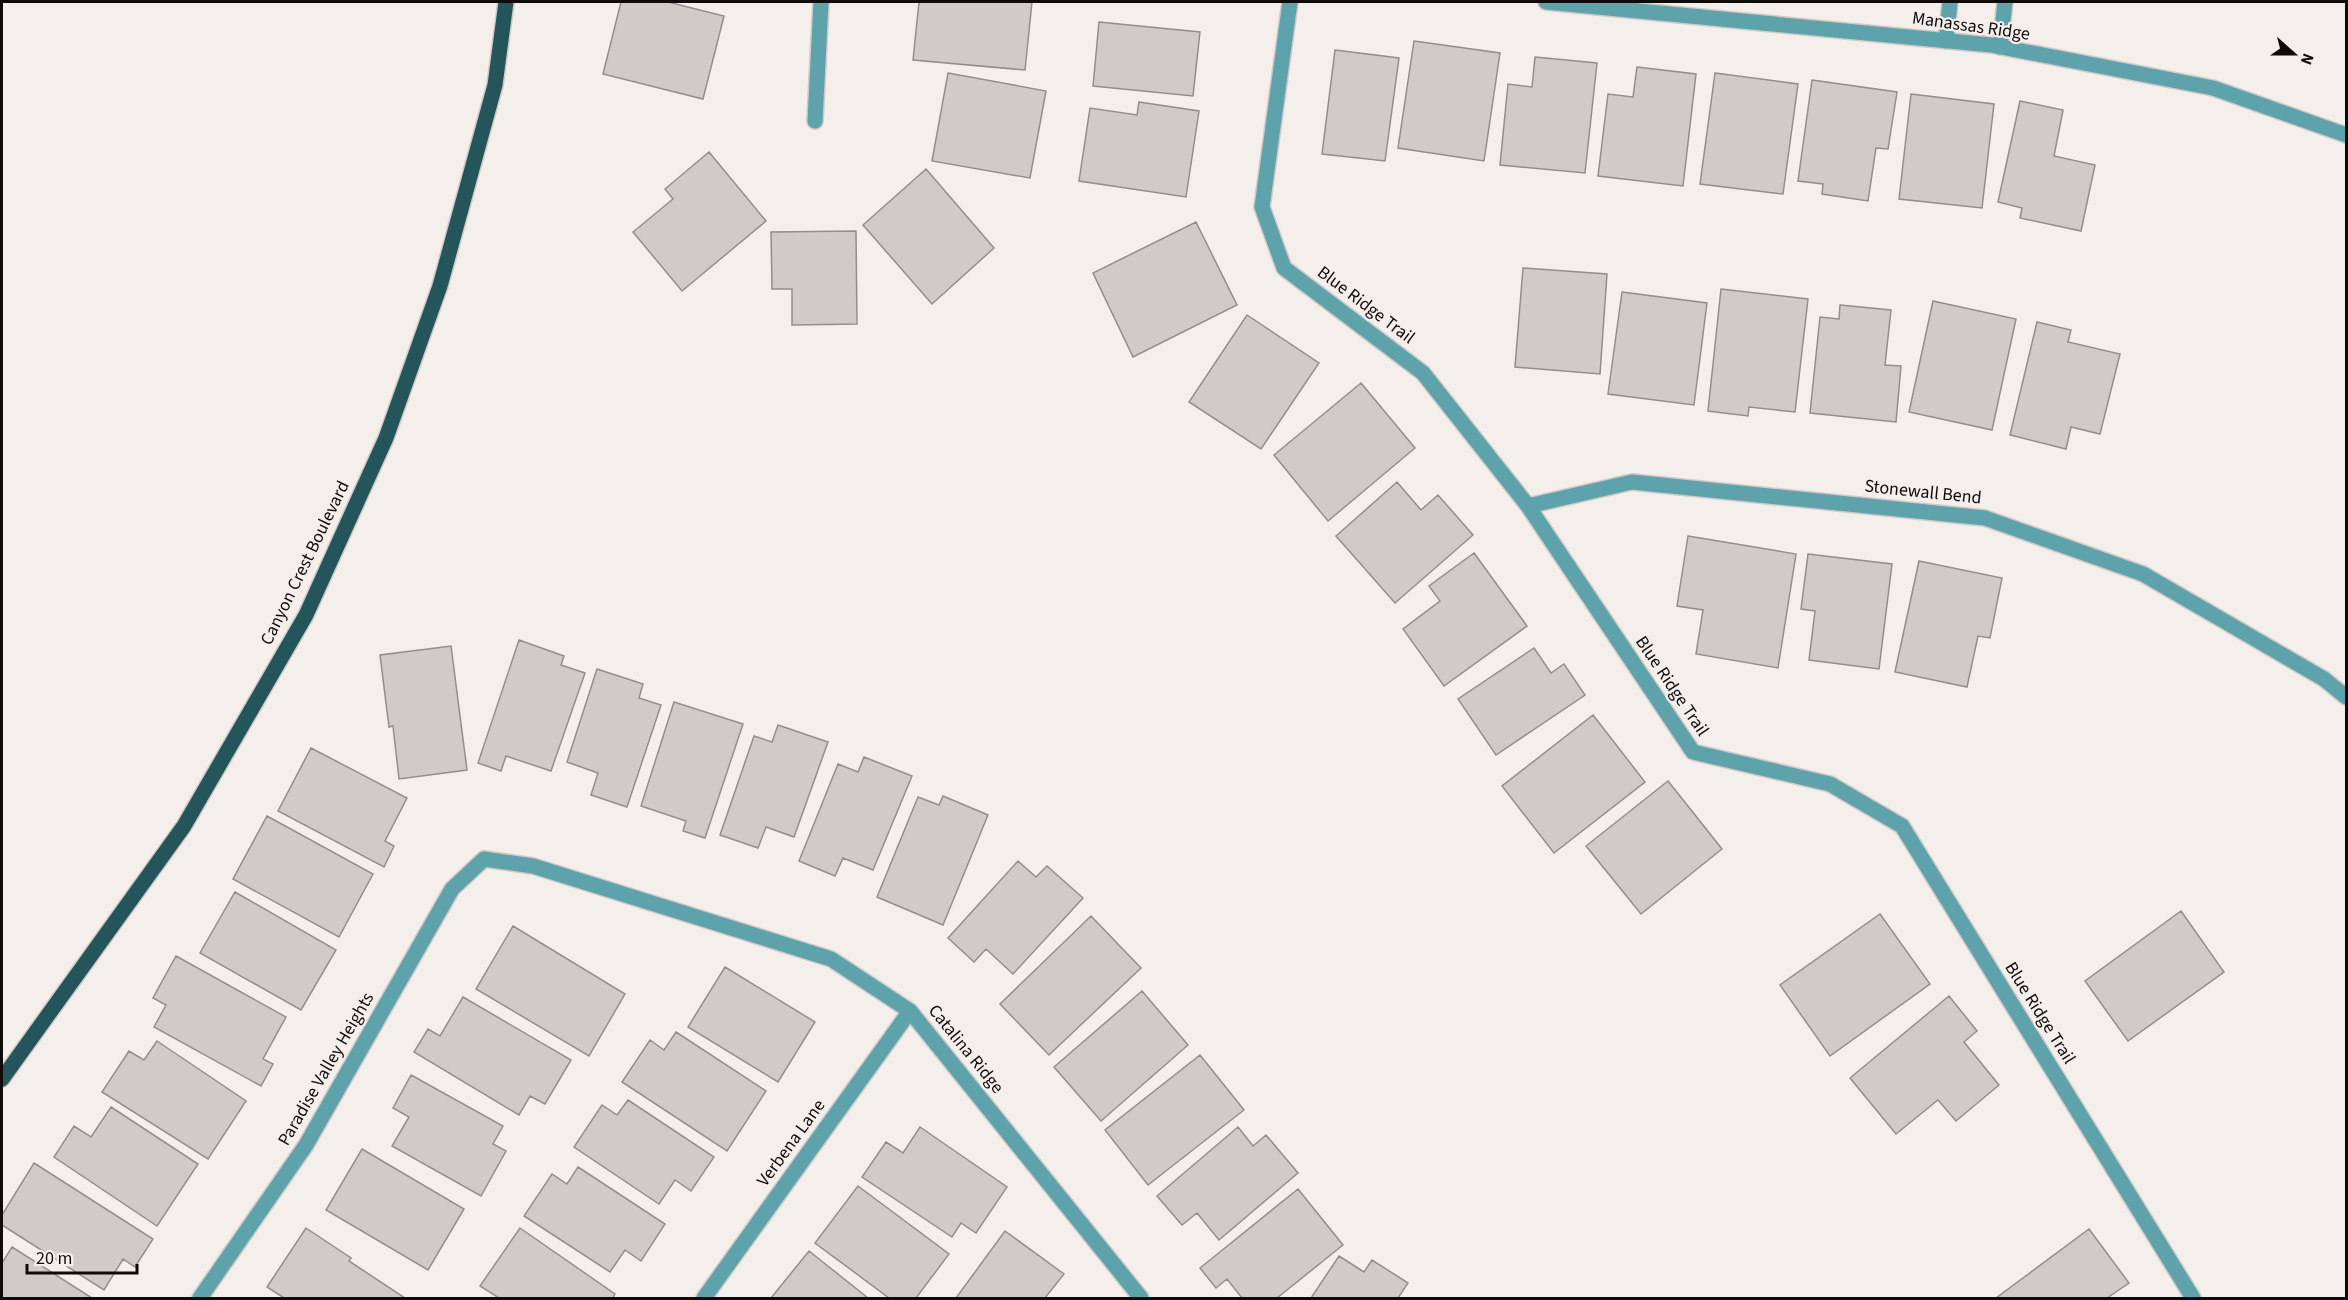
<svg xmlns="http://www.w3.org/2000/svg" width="2348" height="1300" viewBox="0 0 2348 1300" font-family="'Source Sans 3',sans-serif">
	<rect width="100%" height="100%" fill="#f5efec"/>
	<path fill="#d1cbc8" stroke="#948e8b" stroke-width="1.5" d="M621,2H668L724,16L703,99L603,74Z
		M919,2H1032L1025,70L913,60Z
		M1099,22L1200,32L1193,96L1093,86Z
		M1414,41L1500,53L1484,161L1398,148Z
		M1335,50L1399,58L1385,161L1322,154Z
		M1535,57L1597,63L1585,173L1500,165L1508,84L1532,87Z
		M1637,67L1696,74L1683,186L1598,176L1608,94L1633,97Z
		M948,73L1046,91L1030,178L932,161Z
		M1715,73L1798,84L1783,194L1700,184Z
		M1812,80L1897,92L1888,149L1876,148L1868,201L1822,194L1823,184L1798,181Z
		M1911,94L1994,104L1982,208L1899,199Z
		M2020,101L2063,110L2054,156L2095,165L2081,231L2020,218L2022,208L1998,202Z
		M1139,102L1199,111L1186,197L1079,181L1090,108L1137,115Z
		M709,152L766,221L682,291L633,232L673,199L665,189Z
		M926,169L994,248L932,304L863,225Z
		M1196,222L1237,305L1133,357L1093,273Z
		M856,231L857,324L792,325V289H772L771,232Z
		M1523,268L1607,274L1600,374L1515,367Z
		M1721,289L1808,299L1795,412L1749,407L1748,416L1708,411Z
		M1622,292L1707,303L1694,405L1608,394Z
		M1933,301L2016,319L1992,430L1909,412Z
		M1840,305L1891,310L1885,365L1901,366L1896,422L1810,413L1820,317L1839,319Z
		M1247,315L1319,363L1261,449L1189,402Z
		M2037,322L2071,330L2068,342L2120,354L2100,434L2071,427L2066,449L2010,435Z
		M1361,383L1415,448L1328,521L1274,455Z
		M1397,482L1421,510L1438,495L1473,535L1395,603L1336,536Z
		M1688,536L1796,554L1778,668L1696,654L1703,610L1677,606Z
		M1474,553L1527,626L1444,686L1403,629L1440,601L1429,586Z
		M1808,554L1892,564L1879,669L1809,660L1815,611L1801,609Z
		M1919,561L2002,578L1990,638L1978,636L1967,687L1895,672Z
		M519,640L564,656L561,665L585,673L551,771L506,756L501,771L478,763Z
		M451,646L467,770L399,779L393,726L389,727L380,655Z
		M1534,648L1551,673L1564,664L1585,695L1496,755L1458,699Z
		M597,669L643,684L639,698L661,705L627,807L591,795L598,773L567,762Z
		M674,702L743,724L705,838L683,831L686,821L641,806Z
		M1593,715L1645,782L1554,853L1502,786Z
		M778,725L828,742L794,837L766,827L758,848L720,835L754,736L772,742Z
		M311,748L407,798L385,841L394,846L384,867L278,811Z
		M864,757L912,776L873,870L843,858L835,876L799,861L838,764L858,772Z
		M1668,781L1722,849L1641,914L1586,846Z
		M943,796L988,815L943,925L877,897L918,797L939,805Z
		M267,816L373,874L339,937L233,879Z
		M1018,861L1036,877L1047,866L1083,898L1013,974L986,949L974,962L948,938Z
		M235,892L336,950L301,1010L200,953Z
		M2181,911L2224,972L2128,1041L2085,981Z
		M1880,914L1930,984L1830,1056L1780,985Z
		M1091,916L1141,968L1049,1055L1000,1004Z
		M513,926L625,994L589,1056L476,989Z
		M176,956L286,1017L263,1059L273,1064L261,1086L154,1027L166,1005L153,998Z
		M725,967L815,1022L778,1082L688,1027Z
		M1142,991L1188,1045L1101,1121L1054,1067Z
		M1949,996L1977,1031L1964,1042L1999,1085L1956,1121L1938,1100L1896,1134L1850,1078Z
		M463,997L571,1060L545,1104L530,1096L519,1115L414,1052L428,1029L440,1036Z
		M676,1032L766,1091L727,1151L622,1082L650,1040L664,1050Z
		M157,1041L246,1101L208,1159L102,1092L129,1051L144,1060Z
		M1200,1055L1244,1110L1148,1185L1105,1130Z
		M411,1075L503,1126L493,1144L506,1151L481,1196L392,1146L409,1117L393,1108Z
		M628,1100L714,1157L691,1191L675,1180L659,1204L574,1147L602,1105L617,1115Z
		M111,1107L198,1164L157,1226L54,1157L74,1126L91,1137Z
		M920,1127L1007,1187L976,1233L961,1223L952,1237L862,1177L886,1142L903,1153Z
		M1238,1127L1253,1146L1266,1135L1298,1173L1219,1240L1197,1213L1182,1225L1157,1196Z
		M362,1149L464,1209L428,1270L326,1210Z
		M34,1163L153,1239L135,1267L123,1259L104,1290L2,1225V1215Z
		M578,1167L665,1224L641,1261L625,1250L610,1272L524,1216L552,1174L567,1184Z
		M858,1186L949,1254L916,1298H889L815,1243Z
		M1298,1189L1343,1245L1277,1298H1242L1227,1279L1216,1288L1200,1268Z
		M306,1228L351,1258L349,1261L405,1298H284L267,1287Z
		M520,1228L615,1294L613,1298H499L480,1286Z
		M2089,1229L2129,1283L2107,1298H1996Z
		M1005,1231L1064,1274L1045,1298H956Z
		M12,1247L92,1298H2V1263Z
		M809,1251L868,1298H771Z
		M1339,1256L1364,1272L1372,1260L1408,1283L1398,1298H1311Z"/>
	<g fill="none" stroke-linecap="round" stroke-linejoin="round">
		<g stroke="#d0cbc8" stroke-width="18">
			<path id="minor" d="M1290,2L1262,207L1284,268L1423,373L1528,506L1693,752L1830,784L1902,826L2193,1298
				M1546,2L1991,45L2213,88L2346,135
				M1946,41L1950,2
				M2000,47L2005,2
				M815,121L821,2
				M1528,506L1632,482L1985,518L2143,574L2324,679L2346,697
				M200,1298L306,1145L452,889L484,859L533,866L831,959L910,1011L1141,1298
				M704,1298L910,1011"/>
		</g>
		<g stroke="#d0cbc8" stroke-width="18">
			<path id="major" d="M2,1079L184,826L306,615L386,438L440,286L495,85L506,2"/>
		</g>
		<use href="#minor" stroke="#5ea3ab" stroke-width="15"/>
		<use href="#major" stroke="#24555b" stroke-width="15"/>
	</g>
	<g text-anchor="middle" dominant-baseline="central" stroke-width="4.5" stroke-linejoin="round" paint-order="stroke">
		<g font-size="18" fill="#0e0c0b" stroke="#f5efec">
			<text transform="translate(1971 26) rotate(8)">Manassas Ridge</text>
			<text transform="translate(1366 305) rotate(37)">Blue Ridge Trail</text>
			<text transform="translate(1923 492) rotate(6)">Stonewall Bend</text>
			<text transform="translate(305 563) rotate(-64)">Canyon Crest Boulevard</text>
			<text transform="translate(1672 686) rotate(56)">Blue Ridge Trail</text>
			<text transform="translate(2040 1013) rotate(58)">Blue Ridge Trail</text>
			<text transform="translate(966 1049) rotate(51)">Catalina Ridge</text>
			<text transform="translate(326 1069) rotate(-60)">Paradise Valley Heights</text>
			<text transform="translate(791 1143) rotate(-54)">Verbena Lane</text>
		</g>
	</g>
	<rect width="2348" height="1300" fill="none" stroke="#0e0c0b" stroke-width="6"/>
	<g transform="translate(2294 54) rotate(111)" stroke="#f5efec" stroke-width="4.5" paint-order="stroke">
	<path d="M0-4.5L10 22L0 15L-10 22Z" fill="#0e0c0b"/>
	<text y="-9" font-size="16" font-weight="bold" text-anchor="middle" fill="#0e0c0b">N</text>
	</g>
	<path d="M27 1264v9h110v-9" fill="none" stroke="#0e0c0b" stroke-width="3"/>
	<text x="36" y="1264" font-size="18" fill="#0e0c0b" stroke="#f5efec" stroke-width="4.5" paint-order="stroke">20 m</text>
</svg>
